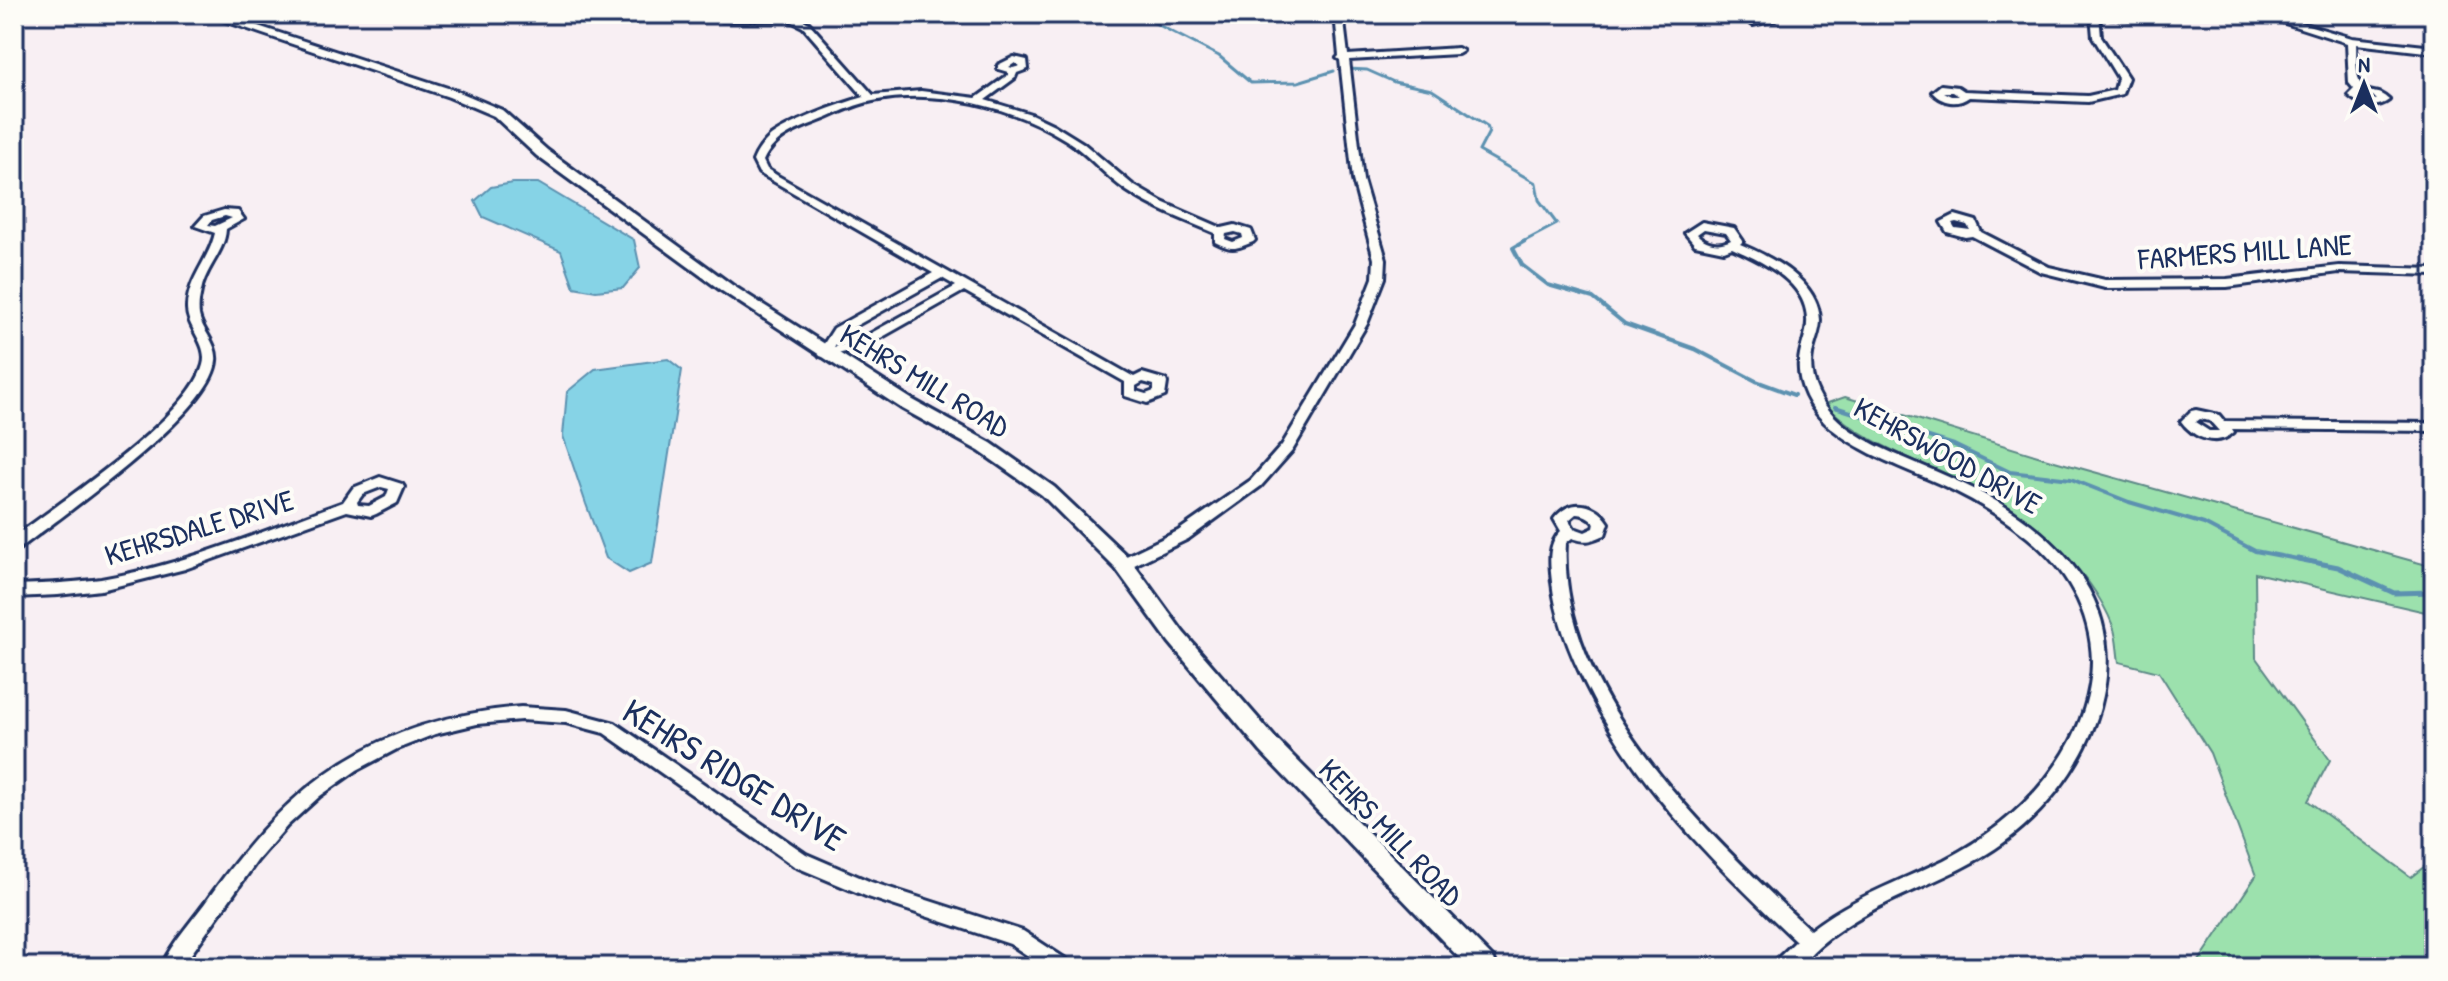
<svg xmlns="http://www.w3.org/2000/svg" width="2448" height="981" viewBox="0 0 2448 981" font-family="'Patrick Hand',sans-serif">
	<rect width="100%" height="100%" fill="#f8eff3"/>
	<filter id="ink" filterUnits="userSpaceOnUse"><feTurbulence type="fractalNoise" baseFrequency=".0125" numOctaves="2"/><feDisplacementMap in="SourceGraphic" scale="16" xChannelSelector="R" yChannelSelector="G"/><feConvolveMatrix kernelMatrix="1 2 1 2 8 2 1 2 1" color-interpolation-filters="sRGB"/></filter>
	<g filter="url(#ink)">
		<path fill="#9ce1ad" stroke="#5c8886" stroke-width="2" d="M1845,397L2051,460L2434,567V614L2255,573L2256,658L2330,760L2308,801L2411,877L2434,859V967H2195L2256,876L2210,753L2159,672L2119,662C2117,650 2117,637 2113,626C2089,565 2029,517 1972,487C1922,461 1865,446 1825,404Z"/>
		<path fill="#86d3e6" stroke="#5b91b0" stroke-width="2" d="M513,183H538L634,240L640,268L623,288L596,291L574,287L561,251L483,217L475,201L491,187Z
			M668,359L682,370L652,563L629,573L606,558L586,504L563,436L567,392L595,369Z"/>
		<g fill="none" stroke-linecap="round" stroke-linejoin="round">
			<path stroke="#5b91b0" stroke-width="3" d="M1143,17L1219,56L1251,83L1298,82L1334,71
				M1348,69L1367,70L1394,82L1432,90L1487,126L1489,132L1479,151L1536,183L1539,200L1557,224L1521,243"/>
			<path stroke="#5b91b0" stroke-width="4" d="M1525,241L1513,248L1522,265L1548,285L1593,298L1625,324L1695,349L1756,381L1794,395
				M1835,407L1954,445L2010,472L2071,479L2129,502L2204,524L2255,551L2308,561"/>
			<path stroke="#5b91b0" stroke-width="5" d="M2298,559L2338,567L2394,593L2434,592"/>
			<g stroke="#1b2f5e" stroke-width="6">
				<path id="minor" d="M725,14H734L733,16H743L744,14H791L809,23L873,95L921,91L976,98L1008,75V72L998,69V65L1014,57L1027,60L1028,69L1017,73L1015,78L985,100L1031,114L1054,125L1083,143L1133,185L1162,202L1222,228L1235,225L1251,230L1255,240L1253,242C1235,249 1233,251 1215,242V233C1185,220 1154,209 1127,191C1105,176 1088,154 1066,140C1012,106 936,88 873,101C857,104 842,111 827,118C802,128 775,135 763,161L767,169L778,176L1134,377L1142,373L1166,380L1167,383L1165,396L1147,403L1125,396V382L964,291L863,348L824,357L820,356L818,353L834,328L933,273L759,173L753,161C757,151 763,143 771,136C792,121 839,104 864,97L803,27L789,20L722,21L721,19ZM1015,63L1020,66L1013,68L1009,67ZM1235,232L1242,234L1243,238L1233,242L1225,239L1226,234ZM942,278L956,286L855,342L834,347L843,333ZM1143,382L1154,385V391L1146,394L1136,391V386Z
					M1335,14H1343L1348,55L1458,48L1463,51L1458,54L1349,60L1363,180L1386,259L1385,278L1367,324L1292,451L1261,486L1188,539L1128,568H1118L1116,564L1118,560L1178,531L1251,480L1282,445L1355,324L1373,278L1374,259L1353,180L1340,60L1337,58L1339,56Z
					M1747,14H1766L1775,20L1753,25L1743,18Z
					M2091,14H2099L2101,37L2128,78L2122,94L2088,102L1969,97C1957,106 1942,103 1932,92L1941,85L1958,87L1964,91L2088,96L2115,90L2118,78L2093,37ZM1943,92H1953L1959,96H1951Z
					M2100,14H2186L2182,17L2148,21L2104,17Z
					M2257,14H2270L2352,38L2434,47V53L2356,44C2357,55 2354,83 2365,89C2375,95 2377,89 2389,100C2376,110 2359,105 2348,95L2354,89L2349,83L2347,43ZM2359,95L2373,96L2377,100L2369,99Z
					M224,210L238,211L244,219L226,229C225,252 205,268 201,291C199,299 198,308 199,315C202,331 218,344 216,361C212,412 62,516 19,549L14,550V537C60,503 189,417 203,365C209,344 186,328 187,307C188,278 209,260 215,233L195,226L204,216ZM225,216L232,218L215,226L208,225L212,220Z
					M1955,215L1976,221L1981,232L2049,267L2105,280L2227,279L2339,266L2434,269V275L2339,272L2227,287L2105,288L2041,272L1972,236L1965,237L1947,232L1941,222ZM1956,222L1967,225L1970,230L1955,228L1952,223Z
					M1702,222L1734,228L1743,241L1740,244C1771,257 1818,280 1820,320C1820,332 1814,343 1812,355C1808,377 1819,400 1834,416C1857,440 1893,453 1923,466C1984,491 2046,523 2083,580C2142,671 2082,786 2003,843C1962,873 1913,888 1869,912C1851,922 1834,933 1819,946C1812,952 1804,962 1796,966C1791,969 1779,967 1772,967L1775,961L1796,941C1716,865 1636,787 1587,687C1570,654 1556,619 1552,582C1550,564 1547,544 1561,531L1554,519C1570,498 1595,501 1609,523L1605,535C1590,541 1588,543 1572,538L1566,543C1557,695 1709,835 1810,930C1851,898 1898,882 1944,860C1993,835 2035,800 2064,753C2081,726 2092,692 2092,661C2091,611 2066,568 2027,537C2000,515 1971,498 1940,484C1904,468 1863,454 1832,429C1811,412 1794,382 1800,354C1802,343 1808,331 1807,319C1806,281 1761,261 1732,248L1724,251L1695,245L1685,233ZM1704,229L1726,233L1731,240C1719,246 1706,244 1697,234ZM1576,514C1584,514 1589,517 1595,523L1594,528L1585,532L1574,528L1569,520Z
					M2196,410L2219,415L2224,421L2434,423V431L2232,429L2234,432C2217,448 2193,438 2181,421L2191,411ZM2199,419L2210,421L2219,431H2209L2195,422Z
					M380,477L402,484L404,487L397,503L376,514L371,516L347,511L185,569L101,590L58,595L14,597V585C43,584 72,583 101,579C184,565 264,531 343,502L353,488ZM381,487L389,489L386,497L369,506L358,505L357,502L363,494Z
					M521,707L566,710L615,723L806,854L871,882L1023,931L1069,961L1072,967H1045L1010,944L868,897L794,866L604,733L566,723L521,720L477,724L435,734L397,749L357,770L320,796L287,826L257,861L182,967H161C172,942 194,919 210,896C293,780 376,719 521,707Z"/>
			</g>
			<g stroke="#1b2f5e" stroke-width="6">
				<path id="major" d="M204,14H221L457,91L502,110L547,150L732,285L913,400L991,443L1054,487L1130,559L1183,632L1277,740L1494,959L1497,967H1468L1261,752L1169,642L1116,569L1042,495L979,451L901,408L722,291L537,156L494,116L449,97Z"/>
			</g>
			<use href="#minor" fill="#fdfcf7" fill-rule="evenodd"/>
			<use href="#major" fill="#fdfcf7" fill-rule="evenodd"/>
		</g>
	</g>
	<g text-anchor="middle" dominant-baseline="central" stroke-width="8" stroke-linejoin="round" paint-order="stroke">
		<g font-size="30" fill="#1b2f5e" stroke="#fdfcf7">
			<text transform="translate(2245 251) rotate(-4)">FARMERS MILL LANE</text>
			<text transform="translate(925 380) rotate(31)">KEHRS MILL ROAD</text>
			<text transform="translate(1948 455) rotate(29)">KEHRSWOOD DRIVE</text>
			<text transform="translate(199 527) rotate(-17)">KEHRSDALE DRIVE</text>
			<text transform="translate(1391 832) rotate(46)">KEHRS MILL ROAD</text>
		</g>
		<g font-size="36" fill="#1b2f5e" stroke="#fdfcf7">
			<text transform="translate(735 774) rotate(32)">KEHRS RIDGE DRIVE</text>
		</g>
	</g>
	<rect width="2448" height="981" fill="none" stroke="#fdfcf7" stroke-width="48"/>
	<rect x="24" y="24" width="2400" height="933" fill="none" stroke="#1b2f5e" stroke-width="3" filter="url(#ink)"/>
	<g transform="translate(2364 84)" stroke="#fdfcf7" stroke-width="6" paint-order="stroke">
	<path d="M0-6L14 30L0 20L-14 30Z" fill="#1b2f5e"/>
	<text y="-12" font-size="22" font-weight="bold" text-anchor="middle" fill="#1b2f5e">N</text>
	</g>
</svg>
